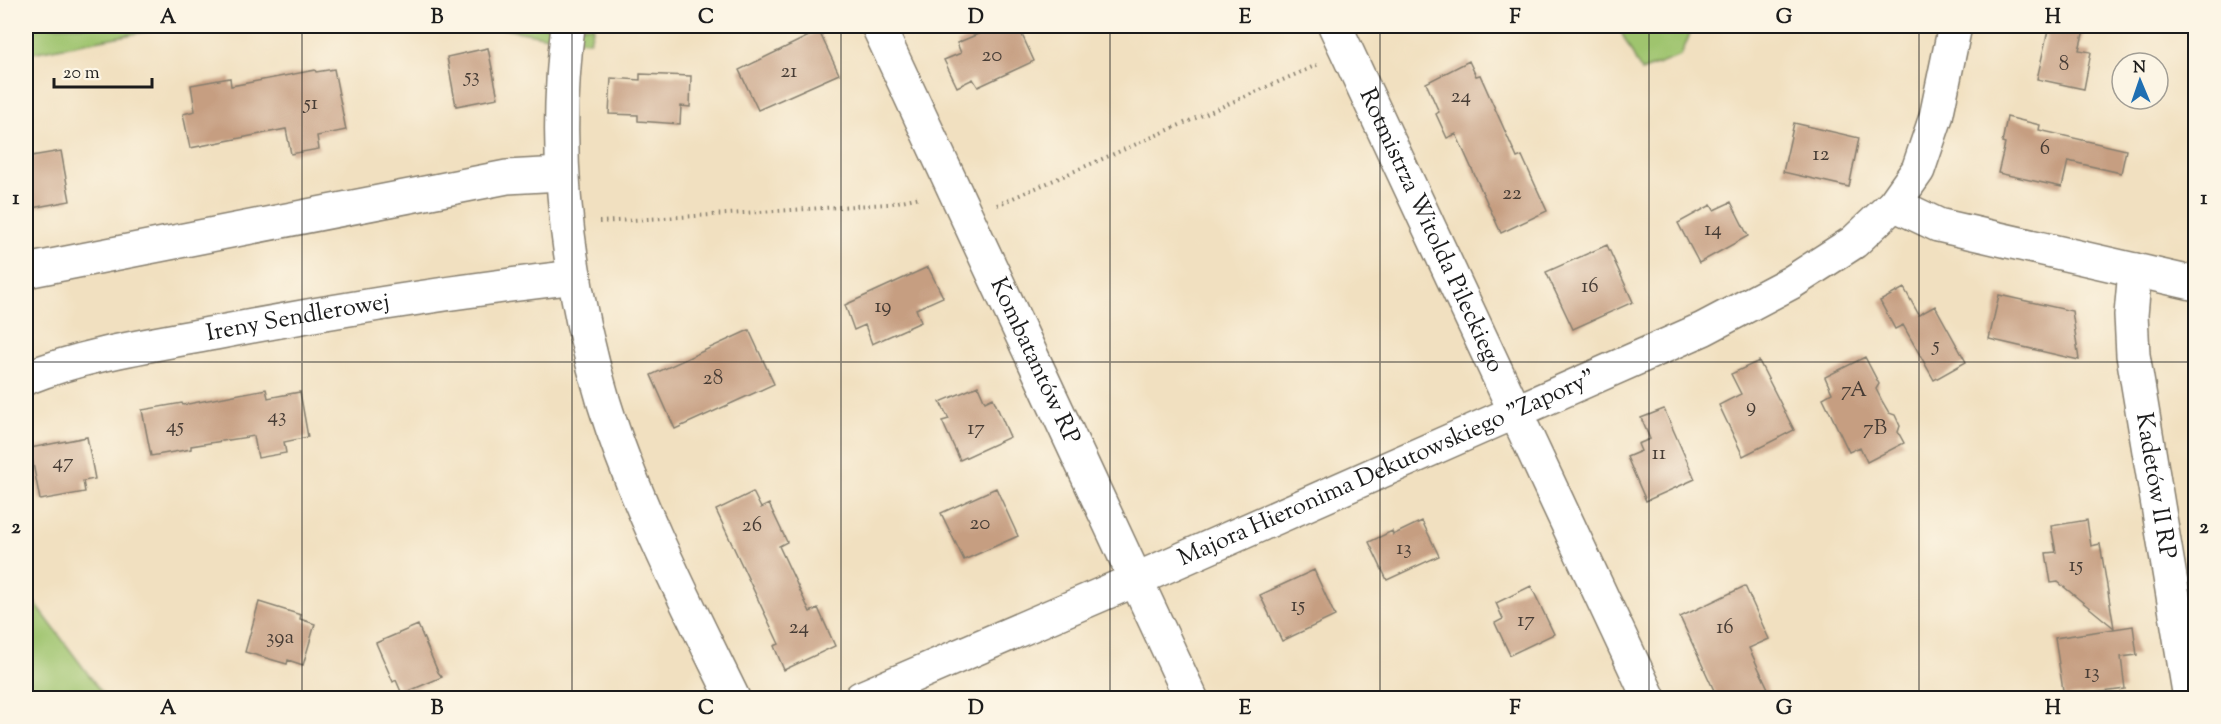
<svg xmlns="http://www.w3.org/2000/svg" width="2221" height="724" viewBox="0 0 2221 724" font-family="'Sorts Mill Goudy',serif">
	<rect width="100%" height="100%" fill="#fcf5e5"/>
	<filter id="ink" filterUnits="userSpaceOnUse"><feTurbulence type="fractalNoise" baseFrequency=".0167" numOctaves="2"/><feDisplacementMap in="SourceGraphic" scale="12" xChannelSelector="R" yChannelSelector="G"/><feConvolveMatrix kernelMatrix="1 2 1 2 8 2 1 2 1" color-interpolation-filters="sRGB"/></filter>
	<filter id="wash" filterUnits="userSpaceOnUse"><feTurbulence type="fractalNoise" baseFrequency=".008" numOctaves="4" result="noise"/><feDisplacementMap in="SourceGraphic" scale="24" xChannelSelector="R" yChannelSelector="G"/><feGaussianBlur stdDeviation="1.35" result="paint"/><feColorMatrix in="noise" values="0 0 0 0 0 0 0 0 0 0 0 0 0 0 0 0 0 1.4 0 .05"/><feComposite in="paint" operator="in"/></filter>
	<g filter="url(#wash)">
		<rect width="100%" height="100%" fill="#f1e0c0"/>
		<path fill="#9fc46e" stroke="#5e7045" stroke-width="1.5" d="M26,26H175L26,54Z
			M489,26H594L590,41L548,37Z
			M1618,26H1693L1681,56L1641,71Z
			M26,591L106,698H26Z"/>
		<g id="blocks">
			<path fill="#c69e81" d="M997,26H1018L1034,61L978,87L973,79L957,87L944,60L961,53L957,43Z
				M2049,26H2085L2079,50L2091,52L2084,89L2037,79Z
				M819,31L839,74L758,110L739,70Z
				M488,48L498,98L456,106L447,57Z
				M1469,61L1476,76L1480,75L1517,158L1522,156L1547,211L1501,233L1456,134L1447,138L1436,114L1439,112L1426,83Z
				M334,69L346,130L317,136L319,149L291,154L286,129L190,148L183,114L195,111L191,85L230,78L231,86L315,70L316,72Z
				M640,74L691,76L690,107L681,106L680,124L638,121V115L609,114L611,78L640,80Z
				M2007,117L2040,125L2039,130L2126,150L2121,173L2068,161L2062,187L1998,173L2005,144L2002,143Z
				M1794,123L1859,138L1849,187L1783,172Z
				M61,151L70,201L26,209V157Z
				M1731,202L1748,236L1699,263L1678,223L1711,205L1714,210Z
				M1607,245L1633,302L1573,329L1546,272Z
				M928,267L943,297L916,309L921,322L872,344L865,325L854,330L845,305Z
				M1904,288L1919,315L1935,306L1966,362L1934,380L1903,325L1895,329L1880,301Z
				M1999,295L2072,311L2079,360L1989,339Z
				M749,330L774,384L675,429L651,375Z
				M1865,357L1879,384L1876,389L1882,401L1889,413L1895,415L1900,426L1898,432L1904,443L1867,462L1860,447L1849,452L1823,398L1832,393L1825,377Z
				M1759,361L1794,430L1743,456L1719,405L1741,394L1731,374Z
				M978,386L985,402L993,398L1010,437L960,460L942,421L949,419L940,402Z
				M266,389L268,398L300,392L308,437L284,442L286,453L258,458L254,436L191,446V449L151,456L142,410L182,403L183,405Z
				M1664,409L1695,479L1646,501L1627,457L1641,451L1638,444L1650,439L1641,418Z
				M87,437L95,479L83,481L85,492L40,500L30,448Z
				M996,488L1018,536L964,560L941,513Z
				M753,492L761,508L769,504L787,542L779,546L810,612L818,608L835,646L784,670L774,646L779,644L716,510Z
				M2087,520L2091,546L2100,544L2114,628L2058,582L2051,583L2046,553L2056,552L2051,526Z
				M1422,521L1439,556L1387,580L1369,542L1392,531L1393,535Z
				M1314,570L1335,616L1282,641L1260,595Z
				M1531,586L1554,634L1510,655L1495,623L1503,619L1496,603Z
				M1745,586L1769,639L1749,648L1773,699H1718L1680,617Z
				M259,602L301,615L300,619L315,624L303,665L288,660L287,664L245,652Z
				M418,625L438,672L442,677L402,694L396,680L393,682L376,643Z
				M2133,626L2137,655L2121,657L2125,689L2064,697L2055,638Z"/>
		</g>
	</g>
	<g filter="url(#ink)">
		<use href="#blocks" fill-opacity="0" stroke="#867e6e" stroke-width="1.5"/>
		<g fill="none" stroke-linecap="round" stroke-linejoin="round">
			<g stroke="#867e6e" stroke-width="36">
				<g id="street">
					<path d="M568,26C552,154 566,278 604,403C635,503 687,604 733,698"/>
					<path id="s1" d="M878,26L1191,698"/>
					<path id="s2" d="M1335,26L1649,698"/>
					<path d="M1894,204L1918,170L1936,117L1955,26"/>
					<path id="s3" d="M2135,270L2131,315L2133,355L2190,698"/>
					<path d="M26,271L507,177L561,174"/>
					<path id="s4" d="M26,378C86,354 151,345 215,333C334,310 454,291 575,277"/>
					<path id="s5" d="M861,698L1135,580L1703,329L1792,282L1854,242L1894,204L1938,225L2196,284"/>
				</g>
			</g>
			<path stroke="#867e6e" stroke-width="4" stroke-dasharray="1.5 4.5" stroke-linecap="butt" d="M997,205L1317,65
				M599,222L888,204L920,197"/>
			<use href="#street" stroke="#fff" stroke-width="33"/>
		</g>
	</g>
	<path fill="none" stroke="#1c1c1c" stroke-width="1.5" stroke-opacity="0.55" d="M302,26V698M572,26V698M841,26V698M1110,26V698M1380,26V698M1649,26V698M1919,26V698M26,362H2196"/>
	<g text-anchor="middle" dominant-baseline="central" stroke-width="6" stroke-linejoin="round" paint-order="stroke">
		<g font-size="21" fill="#463c35">
			<text x="992" y="56">20</text>
			<text x="2064" y="65">8</text>
			<text x="789" y="72">21</text>
			<text x="472" y="77">53</text>
			<text x="1461" y="97">24</text>
			<text x="311" y="104">51</text>
			<text x="2045" y="149">6</text>
			<text x="1821" y="155">12</text>
			<text x="1512" y="194">22</text>
			<text x="1713" y="230">14</text>
			<text x="1590" y="287">16</text>
			<text x="883" y="307">19</text>
			<text x="1936" y="346">5</text>
			<text x="713" y="379">28</text>
			<text x="1854" y="391">7A</text>
			<text x="1751" y="407">9</text>
			<text x="277" y="417">43</text>
			<text x="175" y="427">45</text>
			<text x="976" y="429">17</text>
			<text x="1875" y="429">7B</text>
			<text x="1659" y="454">11</text>
			<text x="63" y="463">47</text>
			<text x="980" y="524">20</text>
			<text x="752" y="526">26</text>
			<text x="1404" y="549">13</text>
			<text x="2076" y="566">15</text>
			<text x="1298" y="606">15</text>
			<text x="1526" y="621">17</text>
			<text x="799" y="628">24</text>
			<text x="1725" y="628">16</text>
			<text x="280" y="638">39a</text>
			<text x="2092" y="673">13</text>
		</g>
		<g font-size="24" fill="#1c1c1c" stroke="#fcf5e5">
			<text stroke="none"><textPath href="#s2" startOffset="226">Rotmistrza Witolda Pileckiego</textPath></text>
			<text stroke="none"><textPath href="#s4" startOffset="279">Ireny Sendlerowej</textPath></text>
			<text stroke="none"><textPath href="#s1" startOffset="370">Kombatantów RP</textPath></text>
			<text stroke="none"><textPath href="#s5" startOffset="574">Majora Hieronima Dekutowskiego "Zapory"</textPath></text>
			<text stroke="none"><textPath href="#s3" startOffset="218">Kadetów II RP</textPath></text>
		</g>
	</g>
	<rect width="2221" height="724" fill="none" stroke="#fcf5e5" stroke-width="66"/>
	<g transform="translate(2140 81) rotate(358)"><circle r="28" fill="#fcf5e5" stroke="#a29e95" stroke-width="1.5"/>
	<path d="M0-4.5L10 22L0 15L-10 22Z" fill="#1f6fb2"/>
	<text y="-9" font-size="16" font-weight="bold" text-anchor="middle" fill="#1c1c1c">N</text>
	</g>
	<path d="M54 78v9h98v-9" fill="none" stroke="#1c1c1c" stroke-width="3"/>
	<text x="63" y="78" font-size="18" fill="#1c1c1c" stroke="#fcf5e5" stroke-width="4.5" paint-order="stroke">20 m</text>
	<rect x="33" y="33" width="2155" height="658" fill="none" stroke="#1c1c1c" stroke-width="2"/>
	<g font-size="20" text-anchor="middle" font-weight="bold" fill="#1c1c1c">
		<text x="168" y="23">A</text>
		<text x="437" y="23">B</text>
		<text x="706" y="23">C</text>
		<text x="976" y="23">D</text>
		<text x="1245" y="23">E</text>
		<text x="1515" y="23">F</text>
		<text x="1784" y="23">G</text>
		<text x="2053" y="23">H</text>
		<text x="16" y="204">1</text>
		<text x="2204" y="204">1</text>
		<text x="16" y="533">2</text>
		<text x="2204" y="533">2</text>
		<text x="168" y="714">A</text>
		<text x="437" y="714">B</text>
		<text x="706" y="714">C</text>
		<text x="976" y="714">D</text>
		<text x="1245" y="714">E</text>
		<text x="1515" y="714">F</text>
		<text x="1784" y="714">G</text>
		<text x="2053" y="714">H</text>
	</g>
</svg>
